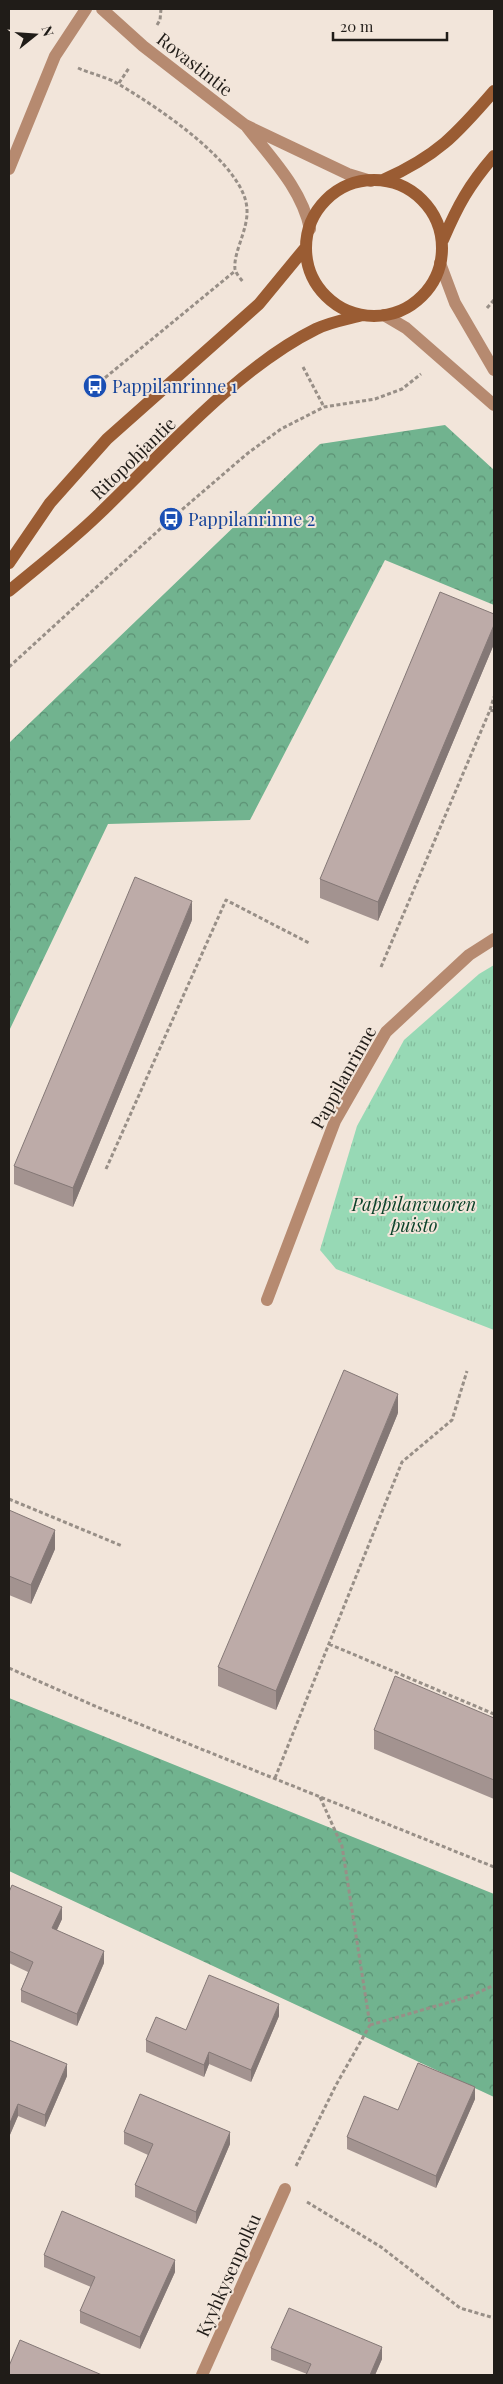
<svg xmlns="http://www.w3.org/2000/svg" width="503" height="2384" viewBox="0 0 503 2384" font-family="'Playfair Display',serif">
	<defs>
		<pattern id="grass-tufts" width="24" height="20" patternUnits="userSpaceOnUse" patternTransform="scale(1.25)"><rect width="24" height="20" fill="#97d9b5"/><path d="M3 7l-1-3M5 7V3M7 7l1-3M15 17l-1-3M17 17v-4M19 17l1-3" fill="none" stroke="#82ba9b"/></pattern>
		<pattern id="forest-crowns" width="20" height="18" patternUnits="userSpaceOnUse" patternTransform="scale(1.25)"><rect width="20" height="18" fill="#71b38f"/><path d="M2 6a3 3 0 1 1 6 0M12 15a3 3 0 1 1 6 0" fill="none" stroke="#5c9174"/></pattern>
	</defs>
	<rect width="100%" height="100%" fill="#f2e5da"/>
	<path fill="url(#grass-tufts)" d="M494,965V1330L336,1269L320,1250L357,1126L404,1040L479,974Z"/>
	<path fill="url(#forest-crowns)" d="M445,425L494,470V605L385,560L250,820L108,824L9,1031V743L320,444Z
		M9,1698L494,1894V2097L9,1871Z"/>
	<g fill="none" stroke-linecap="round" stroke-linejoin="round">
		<path stroke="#988f87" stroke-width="3" stroke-dasharray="4 2.5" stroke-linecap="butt" d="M157,25L160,20L161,9
			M78,68C91,74 108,77 120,85C157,107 246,165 247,210C248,230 233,253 235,269C236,274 241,279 243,282
			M119,83L129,68
			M487,308L494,300
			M303,367L324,407
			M95,386L235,271
			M9,667L171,519L248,453L281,429L324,407L375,399L402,389L421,374
			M490,710L494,697
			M381,967L490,710L494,711
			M106,1169L226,900L309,943
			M9,1499L122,1546
			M329,1644L494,1714
			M9,1668L97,1707L494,1867
			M275,1778L402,1462L452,1420L467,1371
			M370,2025L471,1996L494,1985
			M296,2166L336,2085L370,2025L342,1846L319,1795
			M307,2202L381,2247L460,2308L494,2318"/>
		<path stroke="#b68a70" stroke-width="12" d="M102,9L143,46L245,125L348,174L371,181
			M247,127C271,158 302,189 310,229
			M9,169L55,56L86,9
			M440,263L455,303L494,370
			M384,315L406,328L494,405
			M267,1300L335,1121L386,1032L469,955L494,939
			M202,2375L285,2189"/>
		<path stroke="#9a5c33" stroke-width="12" d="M383,180C437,156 456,135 494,91
			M306 248a68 68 0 1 1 136 0a68 68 0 1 1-136 0Z
			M443,240C458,205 469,185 494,156
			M9,563L50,503L107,439L259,304L306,247
			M9,591C39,566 70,542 98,515C162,454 237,368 316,329C330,322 348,319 363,315"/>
	</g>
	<path fill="#a39390" d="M494,614V644L378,921L320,898V879Z
		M192,920L73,1207L14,1184V1166Z
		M398,1413L276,1710L218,1686V1667Z
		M9,1510L55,1549L31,1604L9,1595Z
		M494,1718V1799L374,1749V1730Z
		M9,1892L62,1919L57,1930L104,1963L77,2026L21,2002V1990L28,1972L9,1963Z
		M279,2016L251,2082L209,2064L204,2077L146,2052V2040L186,2030Z
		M9,2040L67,2076L45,2127L18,2116L9,2137Z
		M475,2099L436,2188L347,2149V2137L398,2110Z
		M124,2132L230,2144L196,2224L135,2197V2185L148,2155L124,2144Z
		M44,2255L175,2272L140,2349L80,2323V2311L91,2287L44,2267Z
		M271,2348L382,2359L375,2375H306L307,2374L271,2360Z"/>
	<path fill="#847876" d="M494,625V644L378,921V902Z
		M192,901V920L73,1207V1188Z
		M398,1394V1413L276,1710V1691Z
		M55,1530V1549L31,1604V1585Z
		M62,1907V1919L52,1940V1928Z
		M104,1951V1963L77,2026V2014Z
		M279,2004V2016L251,2082V2070Z
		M209,2052V2064L204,2077V2065Z
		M67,2064V2076L45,2127V2115Z
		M475,2087V2099L436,2188V2176Z
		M18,2104V2116L9,2137V2125Z
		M230,2132V2144L196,2224V2212Z
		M175,2260V2272L140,2349V2337Z
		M382,2347V2359L375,2375H370Z"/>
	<path fill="#bdaba8" stroke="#847876" d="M440,592L494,614V625L378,902L320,879Z
		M135,877L192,901L73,1188L14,1166Z
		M344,1370L398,1394L276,1691L218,1667Z
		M9,1510L55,1530L31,1585L9,1576Z
		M395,1676L494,1718V1780L374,1730Z
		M12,1885L62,1907L52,1928L104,1951L77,2014L21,1990L33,1962L9,1951V1892Z
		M209,1975L279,2004L251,2070L209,2052L204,2065L146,2040L156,2017L186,2030Z
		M9,2040L67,2064L45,2115L18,2104L9,2125Z
		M418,2063L475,2087L436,2176L347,2137L364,2096L398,2110Z
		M140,2094L230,2132L196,2212L135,2185L153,2144L124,2132Z
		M62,2211L175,2260L140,2337L80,2311L95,2277L44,2255Z
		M289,2308L382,2347L370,2375H306L311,2364L271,2348Z
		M20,2340L102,2375H9V2366Z"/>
	<defs>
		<g id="bus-disc" transform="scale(1.25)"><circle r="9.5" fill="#1a4fb4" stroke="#f2e5da"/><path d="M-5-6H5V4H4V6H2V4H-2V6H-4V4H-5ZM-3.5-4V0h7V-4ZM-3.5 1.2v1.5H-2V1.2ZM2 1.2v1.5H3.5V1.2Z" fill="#fff"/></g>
	</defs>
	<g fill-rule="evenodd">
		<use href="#bus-disc" x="95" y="386"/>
		<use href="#bus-disc" x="171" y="519"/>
	</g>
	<g text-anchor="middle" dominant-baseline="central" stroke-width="4" stroke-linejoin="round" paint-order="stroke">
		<g font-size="18" fill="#201c18" stroke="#f2e5da">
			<text transform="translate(195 64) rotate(38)">Rovastintie</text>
			<text transform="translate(133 458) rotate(-44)">Ritopohjantie</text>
			<text transform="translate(343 1077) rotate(-61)">Pappilanrinne</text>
			<text transform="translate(228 2275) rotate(-66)">Kyyhkysenpolku</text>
		</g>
		<g font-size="18" fill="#164399" stroke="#f2e5da" text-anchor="start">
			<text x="112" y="386">Pappilanrinne 1</text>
			<text x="188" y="519">Pappilanrinne 2</text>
		</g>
		<g font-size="18" font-style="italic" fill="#0a4129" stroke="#f2e5da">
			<text x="414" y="1204">Pappilanvuoren<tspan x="414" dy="21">puisto</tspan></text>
		</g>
	</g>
	<rect width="503" height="2384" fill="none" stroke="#201c18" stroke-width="20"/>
	<g transform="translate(35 35) rotate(73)" stroke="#f2e5da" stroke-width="4" paint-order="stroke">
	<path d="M0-4L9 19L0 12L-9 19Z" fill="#201c18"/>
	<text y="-8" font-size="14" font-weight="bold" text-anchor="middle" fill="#201c18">N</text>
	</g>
	<path d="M333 32v8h114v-8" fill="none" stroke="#201c18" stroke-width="2.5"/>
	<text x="340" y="32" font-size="15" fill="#201c18" stroke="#f2e5da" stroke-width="4" paint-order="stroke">20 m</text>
</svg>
